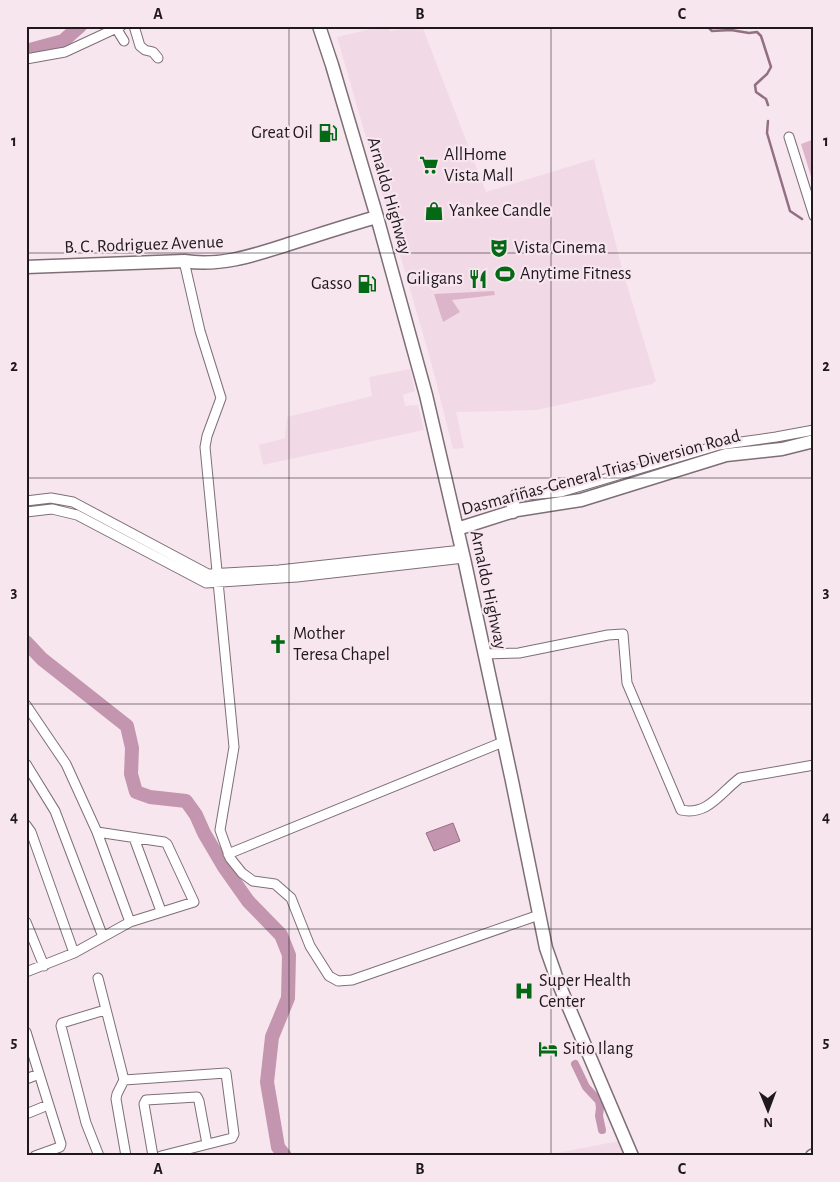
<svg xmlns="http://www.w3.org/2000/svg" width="840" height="1182" viewBox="0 0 840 1182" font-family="'Alegreya Sans',sans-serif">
	<rect width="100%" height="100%" fill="#f8e6ef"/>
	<path fill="#f2d9e6" d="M383,26H388L390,31L422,26L486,192L594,159L623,272L656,381L652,384L537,410L456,412L464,448L453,449L431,362L337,37Z
		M410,369L415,391L403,395L405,406L418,405L424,430L263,465L259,445L285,438L287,417L372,396L369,377Z
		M619,1141L625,1153L618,1156H541Z"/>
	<path fill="#ddb5ca" d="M812,140L814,145V186L801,144Z
		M494,291L495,295L452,300L460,312L443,322L434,294Z"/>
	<path fill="#c395ae" stroke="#927082" d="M453,823L460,841L434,851L426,833Z"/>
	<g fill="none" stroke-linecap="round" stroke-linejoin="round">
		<path stroke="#927082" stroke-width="2.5" d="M707,26L712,31L731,30L749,33L757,32L761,36L771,67L767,74L755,85L756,92L766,99L768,105
			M768,121L767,133L790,211L802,219"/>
		<path stroke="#c395ae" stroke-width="8" d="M575,1064L586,1087L599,1101L600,1108L599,1116L602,1130"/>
		<path stroke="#c395ae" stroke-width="14" d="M26,51L63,41L80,26
			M26,642L42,659L127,726L132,748L131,774L136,792L150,797L186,801L196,815L204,833L224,867L248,901L281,935L289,955L288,998L272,1037L267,1082L278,1147L285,1156"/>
		<g stroke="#7e6f77" stroke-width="11">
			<path id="street" d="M134,26L140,46L145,50L153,52L158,58
				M116,28L124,41
				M26,59L65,52L121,26
				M789,137L814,216
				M184,261L200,331L221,398L207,436L205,447L234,747L220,830L230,858L242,873L253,881L275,884L291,898L310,946L329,976L338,981L352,980L539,915
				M516,496L561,492L719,445L776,437L814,430
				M26,501L51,498L73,502L208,574L279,570L462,550
				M26,512L52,509L77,515L206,583L297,577L464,558
				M484,654L519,653L608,635L623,634L627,683L681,810C708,816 721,792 740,778L814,765
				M26,705L66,764L97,832L164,842L167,844L194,902L130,922L74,953L26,972
				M26,764L55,811L103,937
				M26,825L31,832L74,953
				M97,832L130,922
				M134,838L161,911
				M228,854L503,742
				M26,922L44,966
				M98,978L124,1080L117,1094L116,1099L126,1156
				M26,1032L61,1144L60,1147L35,1156
				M26,1079L39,1074
				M124,1080L226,1073L234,1134L232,1138L161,1156
				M26,1114L48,1105
				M99,1156L86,1123L61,1026L62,1023L105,1010
				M153,1156L144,1104L146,1100L197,1097L199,1101L207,1144"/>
		</g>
		<g stroke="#7e6f77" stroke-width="15">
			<path id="secondary" d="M319,26L332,65L377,217L426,395L465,563L512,781L546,948L558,982L632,1156
				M26,267L184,261C220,267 255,255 289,244C318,235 348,225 377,217
				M513,512V501L516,496
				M457,529L517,510L581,500L726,455L782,449L814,441
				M812,1156L814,1155"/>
		</g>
		<use href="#street" stroke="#fff" stroke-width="9"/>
		<use href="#secondary" stroke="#fff" stroke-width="12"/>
	</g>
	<path fill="none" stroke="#1f191d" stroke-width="1" stroke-opacity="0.55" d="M289,26V1156M551,26V1156M26,253H814M26,478H814M26,704H814M26,929H814"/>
	<defs>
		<g id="fuel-bare" transform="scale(1.5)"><path d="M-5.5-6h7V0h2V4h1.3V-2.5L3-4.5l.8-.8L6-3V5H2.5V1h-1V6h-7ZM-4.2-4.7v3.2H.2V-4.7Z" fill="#036914" stroke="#f8e6ef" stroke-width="2.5" paint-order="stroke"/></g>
		<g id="supermarket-bare" transform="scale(1.5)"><path d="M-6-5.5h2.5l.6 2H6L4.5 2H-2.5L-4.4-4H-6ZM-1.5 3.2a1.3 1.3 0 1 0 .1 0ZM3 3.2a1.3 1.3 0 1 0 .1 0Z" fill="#036914" stroke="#f8e6ef" stroke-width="2.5" paint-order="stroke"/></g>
		<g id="shop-bare" transform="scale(1.5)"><path d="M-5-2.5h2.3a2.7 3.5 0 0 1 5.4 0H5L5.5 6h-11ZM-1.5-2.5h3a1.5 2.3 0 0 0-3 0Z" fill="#036914" stroke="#f8e6ef" stroke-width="2.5" paint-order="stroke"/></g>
		<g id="theatre-bare" transform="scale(1.5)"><path d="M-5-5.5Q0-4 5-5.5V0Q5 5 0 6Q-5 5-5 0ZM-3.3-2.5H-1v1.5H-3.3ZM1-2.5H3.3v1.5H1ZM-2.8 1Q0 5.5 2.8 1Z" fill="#036914" stroke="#f8e6ef" stroke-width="2.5" paint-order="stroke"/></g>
		<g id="stadium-bare" transform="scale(1.5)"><path d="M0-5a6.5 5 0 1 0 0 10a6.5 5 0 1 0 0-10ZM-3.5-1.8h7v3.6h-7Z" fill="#036914" stroke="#f8e6ef" stroke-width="2.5" paint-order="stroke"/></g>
		<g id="restaurant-bare" transform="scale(1.5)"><path d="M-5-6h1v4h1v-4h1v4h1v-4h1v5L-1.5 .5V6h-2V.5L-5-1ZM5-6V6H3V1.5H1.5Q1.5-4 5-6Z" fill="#036914" stroke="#f8e6ef" stroke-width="2.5" paint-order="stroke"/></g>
		<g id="church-bare" transform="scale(1.5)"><path d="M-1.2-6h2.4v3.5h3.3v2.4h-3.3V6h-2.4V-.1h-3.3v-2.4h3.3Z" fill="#036914" stroke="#f8e6ef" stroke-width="2.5" paint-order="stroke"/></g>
		<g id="hospital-bare" transform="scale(1.5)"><path d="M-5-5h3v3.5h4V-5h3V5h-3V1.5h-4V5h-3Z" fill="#036914" stroke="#f8e6ef" stroke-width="2.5" paint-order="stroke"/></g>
		<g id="hotel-bare" transform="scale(1.5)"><path d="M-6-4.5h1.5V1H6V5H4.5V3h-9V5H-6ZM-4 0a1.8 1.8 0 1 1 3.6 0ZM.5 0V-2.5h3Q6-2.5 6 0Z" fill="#036914" stroke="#f8e6ef" stroke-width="2.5" paint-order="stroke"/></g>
	</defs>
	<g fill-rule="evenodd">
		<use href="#fuel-bare" x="328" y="133"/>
		<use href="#supermarket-bare" x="429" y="165"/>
		<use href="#shop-bare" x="434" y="211"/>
		<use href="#theatre-bare" x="499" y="248"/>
		<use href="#stadium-bare" x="505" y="274"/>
		<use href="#restaurant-bare" x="478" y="279"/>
		<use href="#fuel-bare" x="367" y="284"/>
		<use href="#church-bare" x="278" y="644"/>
		<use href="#hospital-bare" x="524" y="991"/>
		<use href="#hotel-bare" x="548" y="1049"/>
	</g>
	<g text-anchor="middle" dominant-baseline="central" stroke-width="4.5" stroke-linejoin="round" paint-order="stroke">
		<g font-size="18" fill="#1f191d" stroke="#f8e6ef" text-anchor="start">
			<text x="313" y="133" text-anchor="end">Great Oil</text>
			<text x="444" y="155">AllHome<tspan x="444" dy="21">Vista Mall</tspan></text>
			<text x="449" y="211">Yankee Candle</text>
			<text x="514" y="248">Vista Cinema</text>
			<text x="520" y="274">Anytime Fitness</text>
			<text x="463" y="279" text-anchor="end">Giligans</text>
			<text x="352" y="284" text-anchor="end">Gasso</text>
			<text x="293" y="634">Mother<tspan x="293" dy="21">Teresa Chapel</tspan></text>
			<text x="539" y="981">Super Health<tspan x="539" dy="21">Center</tspan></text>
			<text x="563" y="1049">Sitio Ilang</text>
		</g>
		<g font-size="18" fill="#1f191d" stroke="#f8e6ef">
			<text transform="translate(389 196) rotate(74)">Arnaldo Highway</text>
			<text transform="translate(144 245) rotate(-2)">B. C. Rodriguez Avenue</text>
			<text transform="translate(601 473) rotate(-15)">Dasmariñas-General Trias Diversion Road</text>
			<text transform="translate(488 590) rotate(78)">Arnaldo Highway</text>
		</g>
	</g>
	<rect width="840" height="1182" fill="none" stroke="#f8e6ef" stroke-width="55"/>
	<g transform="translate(768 1110) rotate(179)" stroke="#f8e6ef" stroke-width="4" paint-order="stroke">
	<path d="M0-4L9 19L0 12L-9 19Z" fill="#1f191d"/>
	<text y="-8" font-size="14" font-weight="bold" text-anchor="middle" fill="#1f191d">N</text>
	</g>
	<rect x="28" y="28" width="784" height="1126" fill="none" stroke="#1f191d" stroke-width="2"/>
	<g font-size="16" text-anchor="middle" font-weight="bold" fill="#1f191d">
		<text x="158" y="19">A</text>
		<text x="420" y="19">B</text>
		<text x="682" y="19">C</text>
		<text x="14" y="146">1</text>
		<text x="826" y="146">1</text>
		<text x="14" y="371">2</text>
		<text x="826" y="371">2</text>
		<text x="14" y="597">3</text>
		<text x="826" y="597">3</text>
		<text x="14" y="822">4</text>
		<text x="826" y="822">4</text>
		<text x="14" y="1047">5</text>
		<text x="826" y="1047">5</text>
		<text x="158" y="1174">A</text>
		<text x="420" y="1174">B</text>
		<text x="682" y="1174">C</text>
	</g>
</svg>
